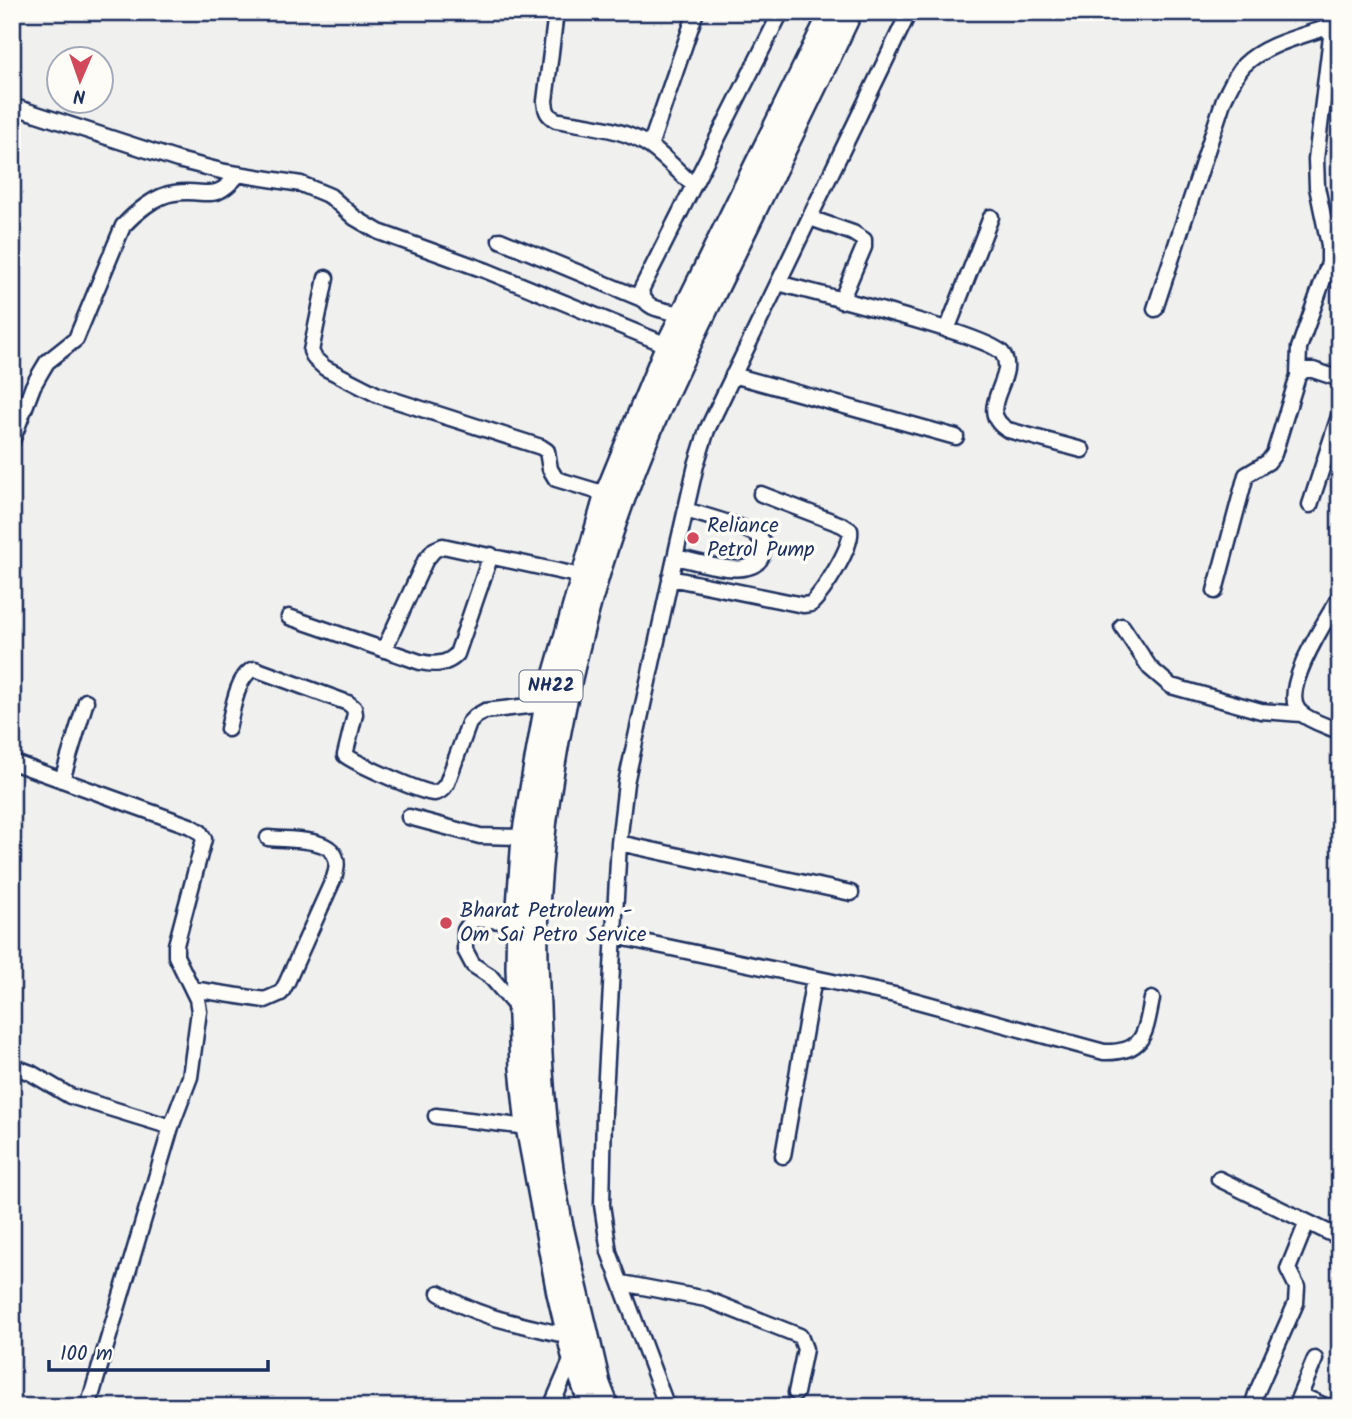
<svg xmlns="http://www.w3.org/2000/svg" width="1352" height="1419" viewBox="0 0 1352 1419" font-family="Kalam,sans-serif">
	<rect width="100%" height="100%" fill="#f0f0ee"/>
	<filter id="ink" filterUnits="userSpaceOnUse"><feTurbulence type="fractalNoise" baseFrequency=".0143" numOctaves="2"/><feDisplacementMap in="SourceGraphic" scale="14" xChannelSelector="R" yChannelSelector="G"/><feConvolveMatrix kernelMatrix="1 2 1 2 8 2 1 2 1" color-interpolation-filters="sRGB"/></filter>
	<g filter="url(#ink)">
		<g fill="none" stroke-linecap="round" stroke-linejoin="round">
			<g stroke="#1b2f5e" stroke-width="19">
				<path id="minor" d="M556,12L545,101C546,111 547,115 556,120C587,126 625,128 651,147C666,158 679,172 693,185
					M12,106L178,160L225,172L301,184L330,196L355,218L379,232L487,271L667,345
					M650,146L696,12
					M810,218L853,233L864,240V247L841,301
					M500,240L642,299
					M326,278L311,351L315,359L325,368L378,395L541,447L547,451L550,469L556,479L606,494
					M778,283C811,292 988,335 1002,353C1020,377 972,409 1008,430L1082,450
					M1155,309L1224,99C1230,87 1235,75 1244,65C1265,44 1303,36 1331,26
					M683,314C665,310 644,311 641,290L781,12
					M947,330L991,217
					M733,375L956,437
					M1298,376L1299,348L1329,263V245L1317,187L1316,159L1334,12
					M12,441L33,386L41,372L47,362L76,339L123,226C135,213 156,195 174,193C208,188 212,205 239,174
					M1310,505L1340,413
					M675,557C697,561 758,584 763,551C764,545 763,540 758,536C748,527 701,515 686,510
					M670,578L803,605L811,604C823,592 853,547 850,530L842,525L761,494
					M1215,591L1246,475L1268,462L1274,454L1298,376L1304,370H1313L1340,379
					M1340,596C1329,617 1276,693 1301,713C1311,722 1328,726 1340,732
					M289,617L420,662C434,665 447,665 457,654L491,555
					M1122,626L1150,668L1171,686L1261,711L1301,714
					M384,650L425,561L434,550L443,546L581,576
					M228,729C232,713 237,673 255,669L348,703L354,708L355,714L345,755C355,763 422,793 434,793C441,792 444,788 447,783L469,723L476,716L485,711L546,704
					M12,762L190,826L200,832L204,839L176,945V956L197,999L199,1011L190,1077L171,1127L88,1407
					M62,780L86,701
					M409,817L480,836L523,837
					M619,843L851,893
					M518,912L503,921L473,919L465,930V950L473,965L490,976L519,1010
					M615,936L895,995L1104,1052C1145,1053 1145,1033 1152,999
					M192,989L265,1000L281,993L287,982L334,878C349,835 296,841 268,838
					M12,1066L31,1073L70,1096L171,1127
					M436,1116L527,1127
					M783,1156L814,978
					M1219,1179L1340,1238
					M622,1283L706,1299L800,1336L805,1349L796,1393
					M439,1293C478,1318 524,1325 569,1336
					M1300,1395L1327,1407
					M551,1407L573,1356
					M667,1407L609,1252L602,1205L604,1112L619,843L626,783L678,544L696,465L707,430L909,12
					M1252,1407L1256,1394L1296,1303L1297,1287L1288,1269L1307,1222
					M1295,1407L1315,1359"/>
			</g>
			<g stroke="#1b2f5e" stroke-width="26">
				<path id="highway" d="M591,1407L573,1356L558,1293L527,1127L521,1068L517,968L518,906L523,837L534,771L546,704L606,494L667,345L831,12
					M608,1407L599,1384C587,1330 573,1276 561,1222C547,1151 541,1079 539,1007C538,983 536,958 537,934C541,788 576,627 627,490C654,415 690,344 725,272C767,186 810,99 851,12"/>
			</g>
			<use href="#minor" stroke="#fdfcf7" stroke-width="14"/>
			<use href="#highway" stroke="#fdfcf7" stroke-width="21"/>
		</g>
	</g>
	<g fill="#d1495b" stroke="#fdfcf7" stroke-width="2.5">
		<circle cx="693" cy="538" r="7"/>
		<circle cx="446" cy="923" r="7"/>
	</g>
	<g text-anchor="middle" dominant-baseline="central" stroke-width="7" stroke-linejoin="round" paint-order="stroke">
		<rect fill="#fdfcf7" stroke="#5f6c8c" stroke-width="2" x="519.5" y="670.5" width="63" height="31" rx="5"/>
		<g font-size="19" font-weight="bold" fill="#1b2f5e">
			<text x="551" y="686">NH22</text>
		</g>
		<g font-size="21" fill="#1b2f5e" stroke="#fdfcf7" text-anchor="start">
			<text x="707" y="526">Reliance<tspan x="707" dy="24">Petrol Pump</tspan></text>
			<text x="460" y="911">Bharat Petroleum -<tspan x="460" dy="24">Om Sai Petro Service</tspan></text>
		</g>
	</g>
	<rect width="1352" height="1419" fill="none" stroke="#fdfcf7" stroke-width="42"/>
	<rect x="21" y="21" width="1310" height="1377" fill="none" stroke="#1b2f5e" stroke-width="2.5" filter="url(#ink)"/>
	<g transform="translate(80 80) rotate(182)"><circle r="33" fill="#fdfcf7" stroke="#a3aaba" stroke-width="2"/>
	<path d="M0-5L12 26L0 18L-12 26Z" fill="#d1495b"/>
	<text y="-10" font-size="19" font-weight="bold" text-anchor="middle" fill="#1b2f5e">N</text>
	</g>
	<path d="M49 1360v10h219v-10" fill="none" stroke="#1b2f5e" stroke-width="3.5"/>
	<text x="60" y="1360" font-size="21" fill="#1b2f5e" stroke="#fdfcf7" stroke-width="5" paint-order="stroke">100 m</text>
</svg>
